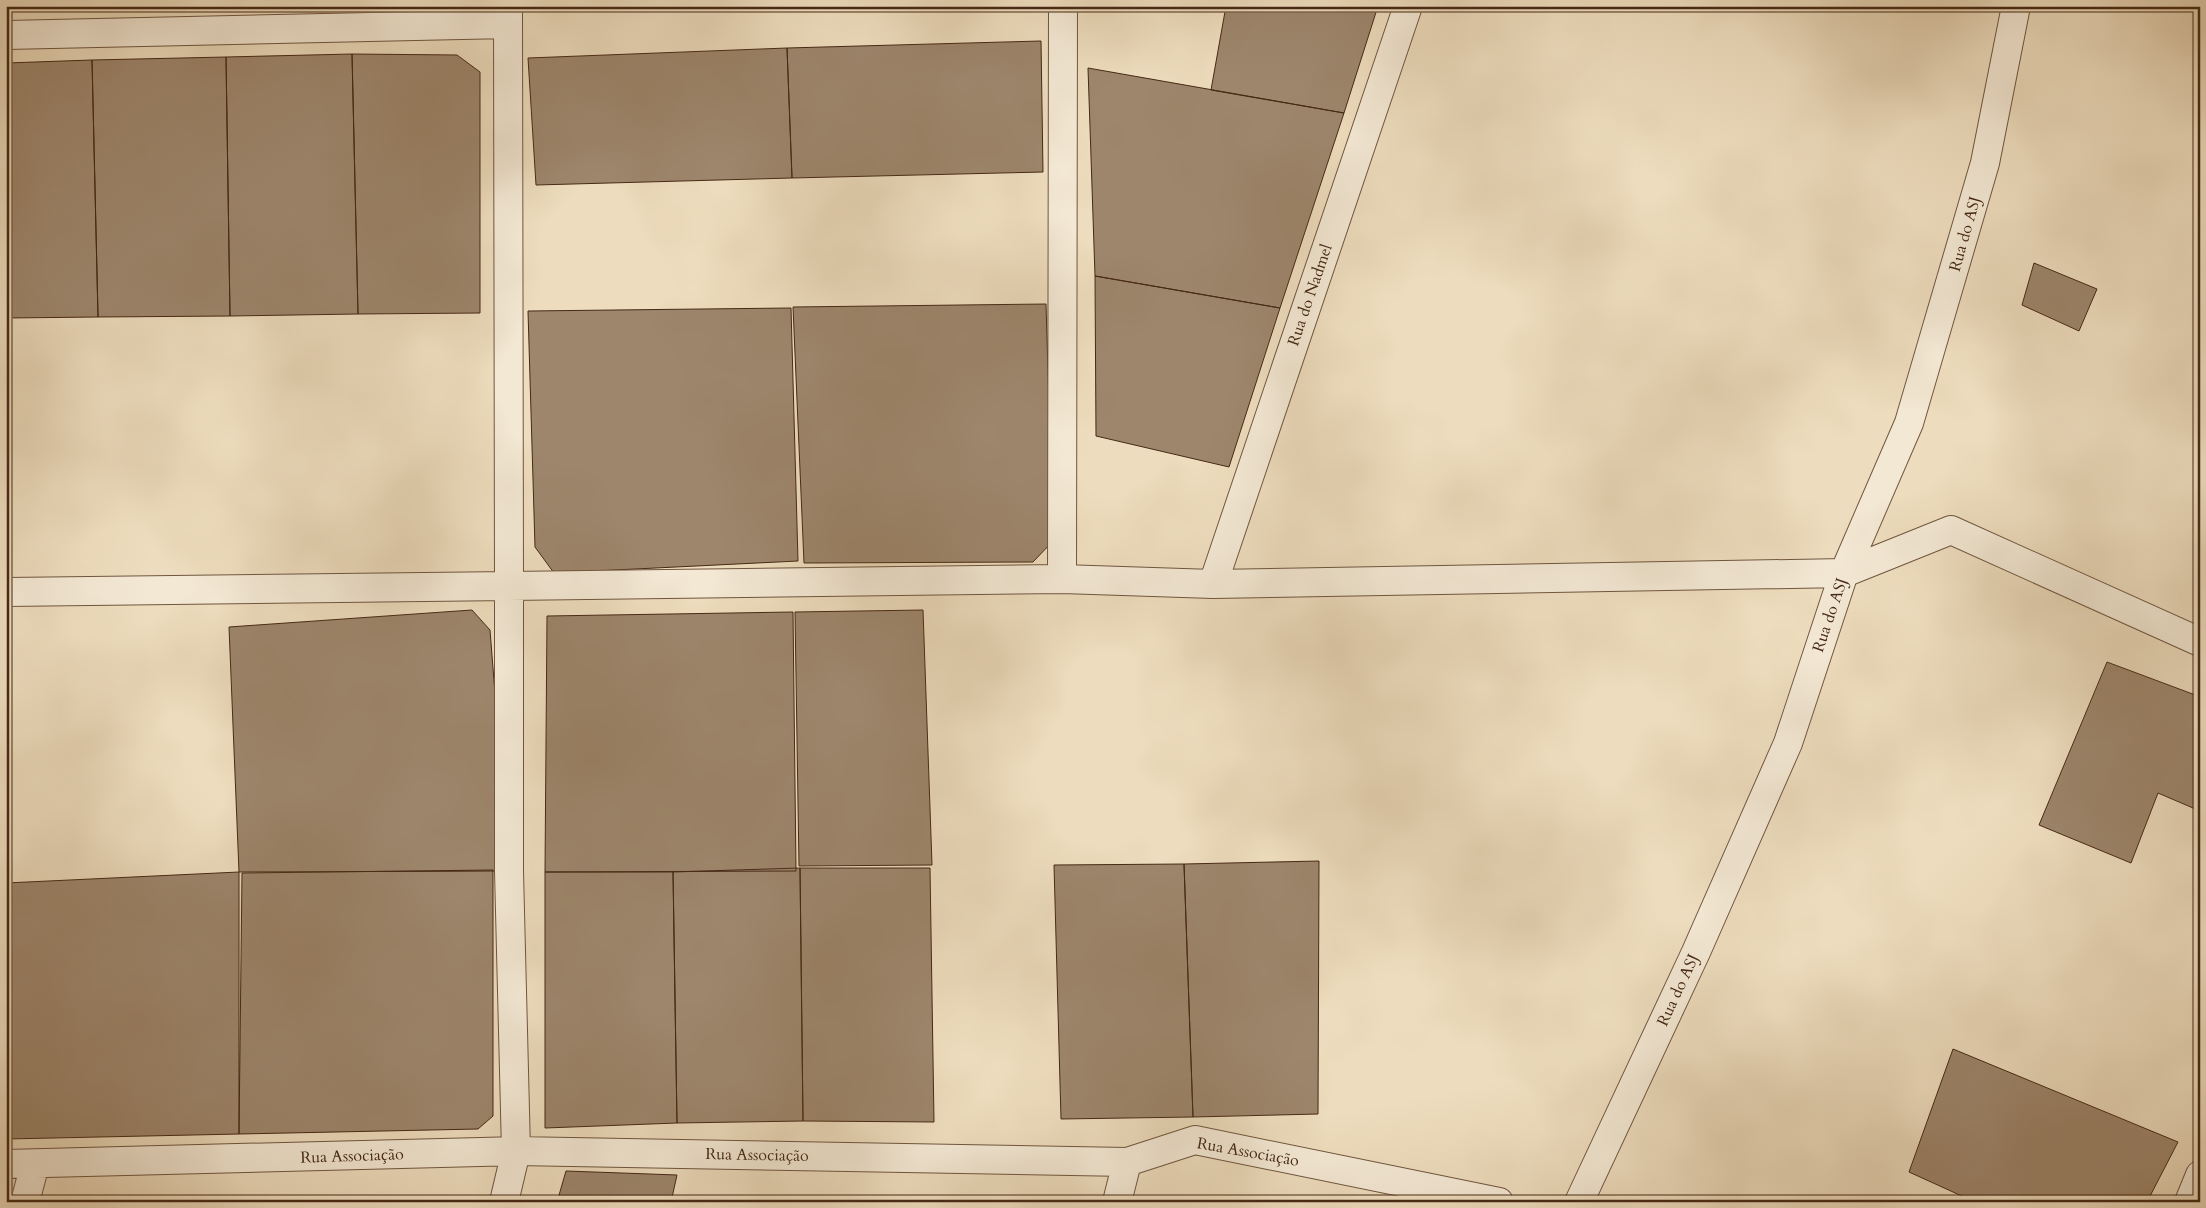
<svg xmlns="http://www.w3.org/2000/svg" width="2206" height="1208" viewBox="0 0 2206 1208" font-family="Cardo,serif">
	<rect width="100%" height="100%" fill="#eddcbd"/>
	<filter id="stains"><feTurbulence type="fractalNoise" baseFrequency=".004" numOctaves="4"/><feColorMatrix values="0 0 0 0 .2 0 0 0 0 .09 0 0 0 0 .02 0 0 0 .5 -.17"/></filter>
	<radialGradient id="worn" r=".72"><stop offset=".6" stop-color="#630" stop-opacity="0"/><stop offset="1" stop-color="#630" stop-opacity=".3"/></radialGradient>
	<path fill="#9d866c" stroke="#462915" d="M1226,6H1378L1344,113L1211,90Z
		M1041,41L1043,172L792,178L787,48Z
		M787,48L792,178L536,185L528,58Z
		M352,54L457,55L480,72V313L358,314Z
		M352,54L358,314L230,316L226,57Z
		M226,57L230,316L98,317L92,60Z
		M92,60L98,317L6,318V63Z
		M1088,68L1344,113L1280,308L1095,276Z
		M2034,263L2097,289L2079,331L2022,305Z
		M1095,276L1280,308L1229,467L1096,436Z
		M1046,304L1053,541L1033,562L804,563L793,307Z
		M791,308L798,561L554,573L535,547L528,311Z
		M472,610L490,630L509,871L239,872L229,627Z
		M923,610L932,865L799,866L795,612Z
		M793,612L796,871L545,872L547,616Z
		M2107,662L2198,696L2200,691V811L2158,793L2131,863L2039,825Z
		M1319,861L1318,1114L1193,1117L1184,864Z
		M1184,864L1193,1117L1061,1119L1054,865Z
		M800,868H930L934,1122L803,1121Z
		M800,868L803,1121L677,1123L673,872Z
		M493,870V1116L478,1129L239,1134L242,873Z
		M239,872V1134L6,1139V883Z
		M545,872H673L677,1123L545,1128Z
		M1953,1049L2178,1142L2147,1202H1975L1909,1172Z
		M566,1171L677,1175L671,1202H557Z"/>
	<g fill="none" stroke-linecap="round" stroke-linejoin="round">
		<g stroke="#70563f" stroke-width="30">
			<path id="minor" d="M6,35L508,24
				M1062,579L1063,6
				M1213,584L1408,6
				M6,592L509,586L508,6
				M6,1164L516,1151L1127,1162L1195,1140L1499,1202
				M25,1202L35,1164
				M504,1202L516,1151L509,871V586L1062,579L1213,584L1844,573L1951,530L2200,642
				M1117,1202L1127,1162
				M1579,1202L1696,952L1788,743L1844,573L1909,423L1985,163L2016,6
				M2189,1202L2200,1175"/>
		</g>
		<use href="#minor" stroke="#f3e8d4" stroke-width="28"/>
	</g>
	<g text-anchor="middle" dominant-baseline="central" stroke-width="4" stroke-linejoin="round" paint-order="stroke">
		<g font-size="16" fill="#462915" stroke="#f3e8d4">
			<text transform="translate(1965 234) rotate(-74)">Rua do ASJ</text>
			<text transform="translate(1310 295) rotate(-71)">Rua do Nadmel</text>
			<text transform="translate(1830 615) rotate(-71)">Rua do ASJ</text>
			<text transform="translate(1678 990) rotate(-65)">Rua do ASJ</text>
			<text transform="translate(1248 1152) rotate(10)">Rua Associação</text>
			<text transform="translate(757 1155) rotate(1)">Rua Associação</text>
			<text transform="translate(352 1156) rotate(-2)">Rua Associação</text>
		</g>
	</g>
	<rect width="2206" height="1208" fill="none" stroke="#eddcbd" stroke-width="25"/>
	<rect x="8" y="8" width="2191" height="1193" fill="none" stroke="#462915" stroke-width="2.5"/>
	<rect x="12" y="12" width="2181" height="1183" fill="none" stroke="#462915"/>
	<rect width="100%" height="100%" filter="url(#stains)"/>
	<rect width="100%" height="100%" fill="url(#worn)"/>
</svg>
